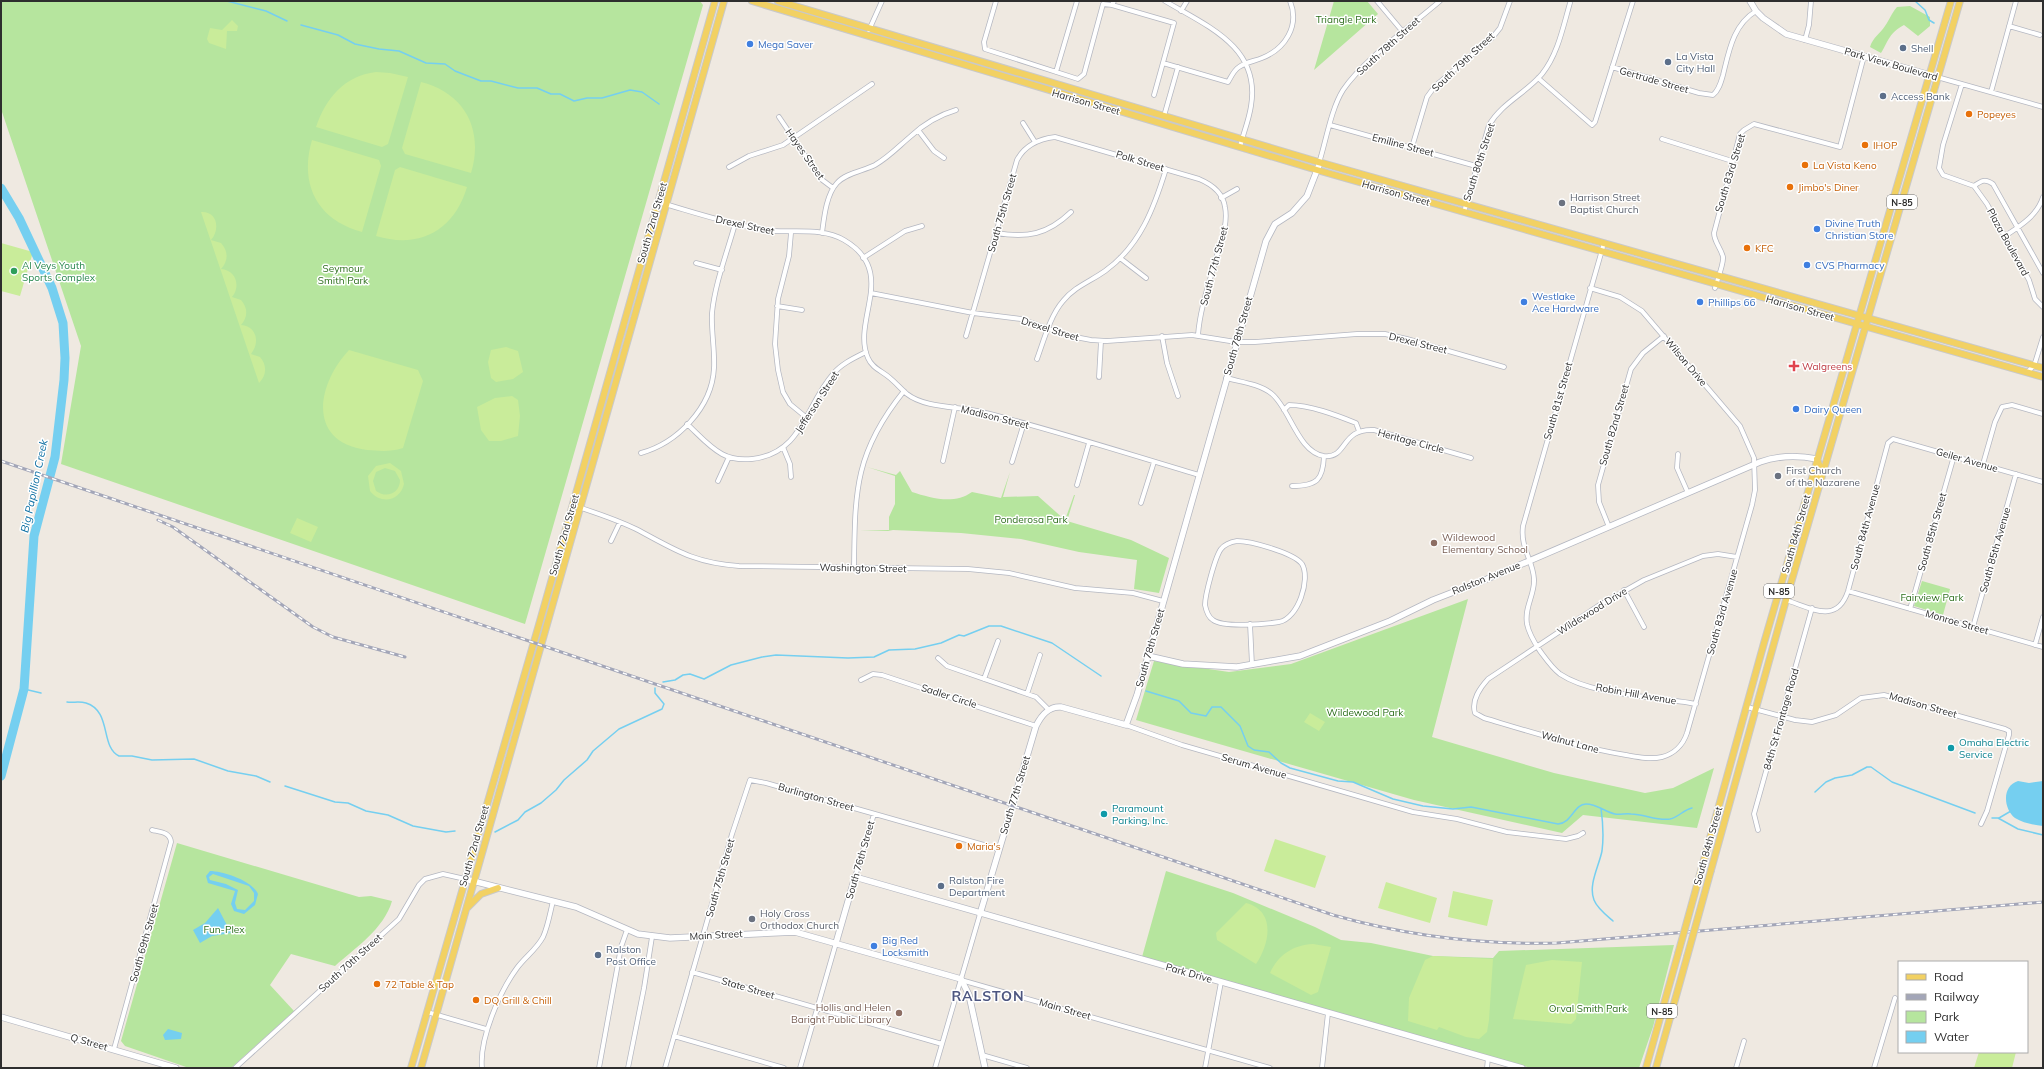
<svg xmlns="http://www.w3.org/2000/svg" width="2044" height="1069" viewBox="0 0 2044 1069" font-family="Mulish,sans-serif">
	<rect width="100%" height="100%" fill="#efe9e1"/>
	<path fill="#b6e59e" d="M1,1H700L703,5L525,624L61,464L81,346L1,109Z
		M1334,1H1367L1378,14L1314,70Z
		M1910,6L1930,17V26L1918,36L1904,25C1889,33 1889,40 1881,53L1870,47C1873,37 1880,34 1885,26C1890,19 1891,14 1897,7Z
		M867,467L896,475L900,471L912,492C931,498 954,505 972,492L1001,498L1010,472L1003,497L1038,496L1065,520L1074,495H1075L1067,521L1131,540L1169,558L1159,593L1134,589L1137,560L1079,552L1021,539L961,533L893,530L888,531L860,530H889V517L895,504V476Z
		M1922,581L1950,589L1943,615L1914,606Z
		M1468,599L1432,737L1554,773L1645,793L1673,788L1714,768L1697,828L1583,815L1562,833L1414,800L1136,720L1154,661L1229,672L1291,664Z
		M177,843L359,897L371,896L392,901C384,929 355,948 335,966L291,954L270,985L294,1011L231,1068H189L125,1046L121,1041Z
		M1166,871L1233,893L1315,927L1341,940L1371,943L1433,956L1493,958L1499,951L1674,945L1653,1027L1639,1068H1531L1142,957Z"/>
	<path fill="#c9ec9a" fill-rule="evenodd" d="M232,20L238,26L237,31H227L226,49L209,43L207,39L210,28L222,30Z
		M376,72L390,73L408,77L388,144L382,147L316,127C326,98 344,76 376,72Z
		M421,82C465,93 484,130 471,173L405,154L402,148Z
		M312,140L379,160L381,166L362,232C317,220 299,184 312,140Z
		M400,167L467,187C454,231 419,249 376,236L395,170Z
		M201,212C218,211 220,230 211,240L221,243C229,252 228,261 221,269C236,270 241,286 232,297L241,300C248,308 248,317 241,325C257,326 260,343 251,354L260,357C267,365 267,375 259,383Z
		M1,243L33,252L20,296L1,291Z
		M506,347L518,351L523,372L513,379L496,382L491,378L488,362L491,350Z
		M349,350L418,370L423,381L403,448C390,452 380,451 367,450C306,442 317,384 349,350Z
		M512,396L518,400L520,416L518,436L501,441H489L481,430L477,407L495,398Z
		M390,463L401,471L404,484C400,501 381,505 370,491L368,476L376,466ZM385,468L395,471L400,480C400,493 387,499 376,491L373,481L376,472Z
		M297,518L318,527L311,542L290,533Z
		M1310,713L1325,722L1319,731L1304,722Z
		M1275,839L1326,856L1315,888L1264,871Z
		M1386,882L1437,898L1430,923L1378,908Z
		M1453,891L1493,900L1487,926L1448,917Z
		M1246,903C1277,911 1269,945 1256,964L1217,940L1216,933Z
		M1313,944L1331,947L1318,992L1311,995L1270,973C1278,955 1293,945 1313,944Z
		M1433,956L1493,959L1489,1020L1487,1032L1479,1039L1466,1037L1439,1027L1437,1030L1408,1021L1409,998L1425,960Z
		M1552,960L1582,962L1576,1019L1571,1024L1513,1019L1526,965Z
		M1979,1052H2016L2012,1068H1974Z"/>
	<path fill="#75cff0" fill-rule="evenodd" d="M2018,781L2029,783L2043,781V826C2034,825 2023,823 2015,818C2003,808 2002,786 2018,781Z
		M210,871C223,871 253,881 258,894L255,905L244,914L234,911L231,904L235,891L208,883L206,876ZM213,874L249,886L254,893V901L245,910L237,909L235,903L238,890L226,884L210,880L209,877Z
		M218,908L231,933L212,936L200,943L193,930L205,923Z
		M168,1029L182,1033L181,1039L165,1040L163,1035Z"/>
	<g fill="none" stroke-linecap="round" stroke-linejoin="round">
		<path stroke="#75cff0" stroke-width="1.5" d="M227,1L266,11L287,21
			M1915,1L1925,10L1929,20L1934,23
			M301,25L338,35L355,44L379,49L399,51L426,63L445,64L455,71L481,81H491L518,88H537L551,94H560L574,101L587,98H602L630,90L642,92L659,104
			M663,682L675,680L683,675L690,674L704,679L731,665L762,657L776,655L848,658L874,657L889,650L915,649L941,643L959,635L964,636L989,626H1001L1052,643L1101,676
			M24,689L41,693
			M1146,691L1179,701L1191,713L1206,716L1212,707H1221L1240,726L1248,746L1254,750L1269,752L1281,763L1290,768L1338,781L1353,782L1393,799L1423,806L1453,809L1471,807L1558,824C1572,823 1574,804 1586,804C1597,804 1605,812 1615,814C1620,815 1626,813 1631,814C1644,814 1657,821 1670,819C1679,817 1683,810 1692,808
			M67,702C73,703 79,701 86,703C112,711 100,747 119,756H132L152,760L194,759L228,771L256,776L270,782
			M285,786L335,802L348,803L366,811L388,815L413,826L446,832L455,831
			M1815,792L1826,782L1835,778L1852,775L1867,767H1871L1892,782L1975,813
			M1601,808C1603,823 1604,836 1602,851C1599,866 1588,885 1594,900C1597,908 1606,915 1613,921
			M1992,818H1998L2018,829L2043,835
			M1999,818L2011,811
			M495,832L518,820L525,812L541,803L556,790L564,780L587,760L593,751L619,729L662,709L664,704L655,693V688"/>
		<path stroke="#75cff0" stroke-width="9" d="M1,188L19,218L52,288L63,323L65,358L64,380L55,457L34,536L24,689L1,776"/>
		<g stroke="#b4b7c1" stroke-width="5.5">
			<path id="street" d="M996,1L984,42L985,49L1078,79L1084,74L1103,4L1112,5L1114,1
				M1165,1C1207,26 1261,47 1251,106C1249,120 1243,134 1240,147
				M1377,1L1403,32
				M1112,5L1174,23L1154,95
				M1181,11L1187,1
				M2009,26L2040,35
				M869,30L882,1
				M1805,40L1809,25L1811,1
				M1163,63L1228,82C1231,77 1234,70 1239,67C1246,62 1255,61 1262,58C1285,49 1300,26 1290,1
				M1612,67L1699,93L1713,95C1719,90 1721,82 1723,75C1729,51 1733,25 1756,11
				M1056,72L1077,1
				M1930,75L2043,107
				M1538,78L1592,125L1595,122L1633,1
				M1962,84L1943,145L1939,168L1943,175L1974,186L1987,204L2029,280L2035,299L2043,307
				M1991,92L2016,1
				M1164,116L1178,67
				M779,117L821,179L833,188
				M1023,123L1035,142
				M1330,125L1476,166
				M918,130L934,151L944,158
				M1662,139L1732,161
				M1412,147L1427,97L1435,86L1492,38L1500,28L1510,1
				M1319,163C1326,141 1331,109 1343,90C1363,60 1411,26 1440,1
				M729,167L749,156L783,145L872,84
				M1974,186C1981,181 1985,178 1993,184L2043,273
				M1221,198L1237,189
				M658,202C693,212 728,224 764,230C789,234 821,226 844,240C899,272 851,320 868,358C872,368 882,371 890,378C896,383 901,389 907,394C926,409 963,406 986,413C1057,431 1128,454 1199,475
				M1464,212L1489,125C1502,103 1526,93 1542,74C1558,54 1563,27 1570,3
				M791,233L789,256L778,299L775,344L778,370L783,392L790,404L807,418
				M822,233C824,218 826,195 837,183C846,173 863,171 875,165C889,157 899,146 911,136C924,124 939,115 956,110
				M996,233C1027,238 1047,235 1071,212
				M2005,236C2020,226 2037,216 2043,197
				M1604,243L1523,526C1520,548 1533,560 1534,579C1535,595 1524,607 1527,624C1529,634 1534,642 1540,651C1546,659 1552,668 1560,674C1593,696 1656,696 1696,704
				M863,258L905,231L922,226
				M1120,258L1146,278
				M696,263L722,270
				M1590,288L1620,297L1642,311L1740,426L1754,458L1755,490L1752,505L1687,733C1683,745 1674,754 1662,757C1650,760 1637,757 1626,755C1578,747 1531,732 1484,718L1475,713C1471,700 1480,688 1488,679L1598,606L1644,580L1703,556L1718,554L1737,557
				M1715,288C1717,281 1724,263 1723,257C1721,248 1714,242 1714,233L1740,134L1744,130L1754,124L1840,147L1864,56
				M871,293L973,313L1021,319L1070,336L1091,340L1107,341L1192,335L1236,342H1255L1357,334H1385L1407,339L1504,367
				M777,306L802,310
				M966,336L1017,160C1025,145 1038,139 1055,137L1199,179C1211,184 1223,193 1225,207C1228,223 1222,239 1217,255C1210,281 1200,308 1198,335
				M1162,336L1167,363L1178,396
				M1037,359C1044,340 1050,316 1063,301C1074,287 1091,281 1105,271C1140,246 1154,208 1166,169
				M2027,372L2034,366L2043,337
				M1099,377L1101,341
				M1226,378C1241,382 1260,384 1272,394C1290,409 1298,452 1324,456C1348,459 1340,428 1374,430L1471,458
				M1284,410L1289,405C1310,405 1336,415 1356,423L1359,431
				M687,424C698,434 709,447 722,454C731,459 742,460 752,459C803,453 805,406 833,374C841,364 854,358 866,352
				M783,447L790,464L791,477
				M641,453C677,443 712,408 714,368C715,350 711,331 712,313C715,283 727,253 735,224
				M1678,454L1677,468L1688,493
				M943,461L955,407
				M1012,462L1024,423
				M1983,464L1995,422L2002,407L2012,405L2043,414
				M718,481L729,457
				M1077,485L1089,443
				M1292,486C1317,486 1323,480 1324,456
				M1141,503L1154,462
				M572,505C594,512 615,519 636,529C674,549 693,563 739,566L968,569L1009,573L1075,588L1133,593L1163,601
				M1609,527L1599,502L1598,485L1631,369L1643,353L1664,336
				M611,541L620,522
				M1237,541C1251,541 1294,553 1302,564C1311,579 1298,619 1279,622C1265,624 1224,628 1213,620C1208,617 1206,610 1205,605C1205,595 1215,557 1221,549C1225,544 1231,542 1237,541Z
				M854,568C855,492 854,453 904,391
				M1624,590L1644,627
				M1848,591L2043,647
				M1786,600C1811,608 1837,625 1848,591L1888,443L1893,439L2043,482
				M1910,609L1954,456
				M1250,624L1252,665
				M1973,627L2016,474
				M2035,645L2043,617
				M938,658L947,666L1036,697L1049,710
				M984,679L998,641
				M861,680L873,674L882,675L1036,726
				M1027,694L1040,655
				M1747,707L1795,720L1812,722L1836,715L1861,698L1884,695L2005,729L2009,731V735L1987,811L1981,824
				M1126,725L1182,745L1413,812L1457,819L1507,832L1566,839L1578,836L1583,833
				M1758,830L1754,814L1812,608
				M855,877L874,814
				M692,972L942,1044
				M961,980L1270,1068
				M427,1012L486,1029
				M674,1036L784,1068
				M114,1049L171,842C170,832 160,832 152,830
				M982,1055L1027,1068
				M235,1068L399,919L419,885L425,879L443,874L465,879
				M482,1068C479,1039 500,991 517,968C525,957 536,950 543,937C548,926 550,913 553,901
				M599,1068L621,947L627,930
				M628,1068L644,988L652,937
				M665,1068L732,834L750,780L766,783L998,849
				M800,1068L836,943
				M935,1068L980,914
				M1205,1068L1221,982
				M1322,1068L1328,1013
				M1487,1068L1488,1058
				M1736,1068L1744,1041
				M1874,1068L1895,998"/>
		</g>
		<g stroke="#b4b7c1" stroke-width="7">
			<path id="secondary" d="M1750,1L1756,11L1763,18L1786,34L1930,75
				M1148,656L1183,664L1237,667L1300,656L1390,621L1433,600L1487,579L1760,462C1780,455 1797,455 1817,459
				M465,879L576,907L638,934L670,938L795,932L961,979L969,995L985,1068
				M980,914L1036,726C1041,716 1048,706 1061,707L1126,725L1137,695L1266,241L1275,224L1292,213L1307,196L1319,165
				M836,943L855,877L1522,1068
				M1,1017L176,1068"/>
		</g>
		<g stroke="#c9c9c9" stroke-width="8">
			<path id="primary" d="M752,1L1317,170L2043,377
				M778,1L1315,161L2043,368
				M1817,459L1820,467L1818,477
				M1702,867L1764,643L1951,1
				M1711,870L1786,600L1960,1
				M467,908L481,894L498,888
				M411,1068L540,621L715,1
				M421,1068L724,1
				M1646,1068L1678,954
				M1656,1068L1687,957"/>
		</g>
		<use href="#street" stroke="#fff" stroke-width="4"/>
		<use href="#secondary" stroke="#fff" stroke-width="5.5"/>
		<use href="#primary" stroke="#f2d163" stroke-width="6"/>
		<g stroke="#a3a6b8" stroke-width="3">
			<path id="rail" d="M1,461L1333,915C1407,936 1481,945 1557,943L2043,902
				M158,520L173,527L313,627L333,637L405,657"/>
		</g>
		<use href="#rail" stroke="#fff" stroke-width="1.5" stroke-dasharray="4.5" stroke-linecap="butt"/>
		<g stroke="#c9c9c9" stroke-width="8" stroke-linecap="butt">
			<path id="primary-bridge" d="M1678,954L1702,867
				M1687,957L1711,870"/>
		</g>
		<use href="#primary-bridge" stroke="#f2d163" stroke-width="6"/>
	</g>
	<g fill="#3f7fe0" stroke="#fff" stroke-width="1.5">
		<circle cx="750" cy="44" r="4"/>
		<circle cx="1817" cy="229" r="4"/>
		<circle cx="1807" cy="265" r="4"/>
		<circle cx="1524" cy="302" r="4"/>
		<circle cx="1700" cy="302" r="4"/>
		<circle cx="1796" cy="409" r="4"/>
		<circle cx="874" cy="946" r="4"/>
	</g>
	<g fill="#5c6f8a" stroke="#fff" stroke-width="1.5">
		<circle cx="1903" cy="48" r="4"/>
		<circle cx="1668" cy="62" r="4"/>
		<circle cx="1883" cy="96" r="4"/>
		<circle cx="941" cy="886" r="4"/>
		<circle cx="598" cy="955" r="4"/>
	</g>
	<g fill="#e8710a" stroke="#fff" stroke-width="1.5">
		<circle cx="1969" cy="114" r="4"/>
		<circle cx="1865" cy="145" r="4"/>
		<circle cx="1805" cy="165" r="4"/>
		<circle cx="1790" cy="187" r="4"/>
		<circle cx="1747" cy="248" r="4"/>
		<circle cx="959" cy="846" r="4"/>
		<circle cx="377" cy="984" r="4"/>
		<circle cx="476" cy="1000" r="4"/>
	</g>
	<g fill="#6b7280" stroke="#fff" stroke-width="1.5">
		<circle cx="1562" cy="203" r="4"/>
		<circle cx="1778" cy="476" r="4"/>
		<circle cx="752" cy="919" r="4"/>
	</g>
	<circle fill="#2e9e5b" stroke="#fff" stroke-width="1.5" cx="14" cy="271" r="4"/>
	<path fill="#e0444e" stroke="#fff" stroke-width="1.5" d="M1792 360h4v4h4v4h-4v4h-4v-4h-4v-4h4z"/>
	<g fill="#8d6e63" stroke="#fff" stroke-width="1.5">
		<circle cx="1434" cy="543" r="4"/>
		<circle cx="899" cy="1013" r="4"/>
	</g>
	<g fill="#0f9aa8" stroke="#fff" stroke-width="1.5">
		<circle cx="1951" cy="748" r="4"/>
		<circle cx="1104" cy="814" r="4"/>
	</g>
	<g text-anchor="middle" dominant-baseline="central" stroke-width="3" stroke-linejoin="round" paint-order="stroke">
		<g fill="#fff" stroke="#6d6d6d" stroke-width="1">
			<rect x="1887" y="195" width="30" height="14" rx="3"/>
			<rect x="1764" y="584" width="30" height="14" rx="3"/>
			<rect x="1647" y="1004" width="30" height="14" rx="3"/>
		</g>
		<g font-size="9" font-weight="bold" fill="#2e2e2e">
			<text x="1902" y="202">N-85</text>
			<text x="1779" y="591">N-85</text>
			<text x="1662" y="1011">N-85</text>
		</g>
		<g font-size="10" fill="#2c6e1b" stroke="#fff">
			<text x="1346" y="19">Triangle Park</text>
			<text x="343" y="268">Seymour<tspan x="343" dy="12">Smith Park</tspan></text>
			<text x="1031" y="519">Ponderosa Park</text>
			<text x="1932" y="597">Fairview Park</text>
			<text x="1365" y="712">Wildewood Park</text>
			<text x="224" y="929">Fun-Plex</text>
			<text x="1588" y="1008">Orval Smith Park</text>
		</g>
		<g font-size="10" fill="#366cbe" stroke="#fff" text-anchor="start">
			<text x="758" y="44">Mega Saver</text>
			<text x="1825" y="223">Divine Truth<tspan x="1825" dy="12">Christian Store</tspan></text>
			<text x="1815" y="265">CVS Pharmacy</text>
			<text x="1532" y="296">Westlake<tspan x="1532" dy="12">Ace Hardware</tspan></text>
			<text x="1708" y="302">Phillips 66</text>
			<text x="1804" y="409">Dairy Queen</text>
			<text x="882" y="940">Big Red<tspan x="882" dy="12">Locksmith</tspan></text>
		</g>
		<g font-size="10" fill="#2e2e2e" stroke="#fff">
			<text transform="translate(1388 46) rotate(-42)">South 78th Street</text>
			<text transform="translate(1463 62) rotate(-43)">South 79th Street</text>
			<text transform="translate(1891 64) rotate(16)">Park View Boulevard</text>
			<text transform="translate(1654 80) rotate(16)">Gertrude Street</text>
			<text transform="translate(1086 102) rotate(16)">Harrison Street</text>
			<text transform="translate(1403 145) rotate(15)">Emiline Street</text>
			<text transform="translate(805 154) rotate(55)">Hayes Street</text>
			<text transform="translate(1140 161) rotate(17)">Polk Street</text>
			<text transform="translate(1479 162) rotate(-72)">South 80th Street</text>
			<text transform="translate(1730 173) rotate(-73)">South 83rd Street</text>
			<text transform="translate(1396 193) rotate(16)">Harrison Street</text>
			<text transform="translate(1002 213) rotate(-74)">South 75th Street</text>
			<text transform="translate(652 223) rotate(-74)">South 72nd Street</text>
			<text transform="translate(745 225) rotate(12)">Drexel Street</text>
			<text transform="translate(2008 242) rotate(61)">Plaza Boulevard</text>
			<text transform="translate(1214 266) rotate(-75)">South 77th Street</text>
			<text transform="translate(1800 308) rotate(16)">Harrison Street</text>
			<text transform="translate(1050 329) rotate(17)">Drexel Street</text>
			<text transform="translate(1238 336) rotate(-74)">South 78th Street</text>
			<text transform="translate(1418 343) rotate(14)">Drexel Street</text>
			<text transform="translate(1686 362) rotate(50)">Wilson Drive</text>
			<text transform="translate(1558 401) rotate(-74)">South 81st Street</text>
			<text transform="translate(817 402) rotate(-57)">Jefferson Street</text>
			<text transform="translate(995 417) rotate(14)">Madison Street</text>
			<text transform="translate(1614 425) rotate(-74)">South 82nd Street</text>
			<text transform="translate(1411 441) rotate(15)">Heritage Circle</text>
			<text transform="translate(1967 460) rotate(16)">Geiler Avenue</text>
			<text transform="translate(1865 527) rotate(-75)">South 84th Avenue</text>
			<text transform="translate(1932 532) rotate(-74)">South 85th Street</text>
			<text transform="translate(1796 534) rotate(-74)">South 84th Street</text>
			<text transform="translate(564 535) rotate(-74)">South 72nd Street</text>
			<text transform="translate(1995 550) rotate(-74)">South 85th Avenue</text>
			<text transform="translate(863 568) rotate(1)">Washington Street</text>
			<text transform="translate(1486 578) rotate(-22)">Ralston Avenue</text>
			<text transform="translate(1592 611) rotate(-32)">Wildewood Drive</text>
			<text transform="translate(1722 612) rotate(-74)">South 83rd Avenue</text>
			<text transform="translate(1957 622) rotate(16)">Monroe Street</text>
			<text transform="translate(1150 648) rotate(-74)">South 78th Street</text>
			<text transform="translate(1636 694) rotate(10)">Robin Hill Avenue</text>
			<text transform="translate(949 696) rotate(18)">Sadler Circle</text>
			<text transform="translate(1923 705) rotate(16)">Madison Street</text>
			<text transform="translate(1781 719) rotate(-74)">84th St Frontage Road</text>
			<text transform="translate(1570 742) rotate(15)">Walnut Lane</text>
			<text transform="translate(1254 766) rotate(16)">Serum Avenue</text>
			<text transform="translate(1015 795) rotate(-73)">South 77th Street</text>
			<text transform="translate(816 797) rotate(16)">Burlington Street</text>
			<text transform="translate(474 846) rotate(-74)">South 72nd Street</text>
			<text transform="translate(1708 846) rotate(-74)">South 84th Street</text>
			<text transform="translate(860 860) rotate(-74)">South 76th Street</text>
			<text transform="translate(720 878) rotate(-74)">South 75th Street</text>
			<text transform="translate(716 935) rotate(-3)">Main Street</text>
			<text transform="translate(144 943) rotate(-74)">South 69th Street</text>
			<text transform="translate(350 963) rotate(-42)">South 70th Street</text>
			<text transform="translate(1189 973) rotate(16)">Park Drive</text>
			<text transform="translate(748 988) rotate(16)">State Street</text>
			<text transform="translate(1065 1009) rotate(16)">Main Street</text>
			<text transform="translate(89 1042) rotate(16)">Q Street</text>
		</g>
		<g font-size="10" fill="#4e5e75" stroke="#fff" text-anchor="start">
			<text x="1911" y="48">Shell</text>
			<text x="1676" y="56">La Vista<tspan x="1676" dy="12">City Hall</tspan></text>
			<text x="1891" y="96">Access Bank</text>
			<text x="949" y="880">Ralston Fire<tspan x="949" dy="12">Department</tspan></text>
			<text x="606" y="949">Ralston<tspan x="606" dy="12">Post Office</tspan></text>
		</g>
		<g font-size="10" fill="#c56008" stroke="#fff" text-anchor="start">
			<text x="1977" y="114">Popeyes</text>
			<text x="1873" y="145">IHOP</text>
			<text x="1813" y="165">La Vista Keno</text>
			<text x="1798" y="187">Jimbo's Diner</text>
			<text x="1755" y="248">KFC</text>
			<text x="967" y="846">Maria's</text>
			<text x="385" y="984">72 Table &amp; Tap</text>
			<text x="484" y="1000">DQ Grill &amp; Chill</text>
		</g>
		<g font-size="10" fill="#5b616d" stroke="#fff" text-anchor="start">
			<text x="1570" y="197">Harrison Street<tspan x="1570" dy="12">Baptist Church</tspan></text>
			<text x="1786" y="470">First Church<tspan x="1786" dy="12">of the Nazarene</tspan></text>
			<text x="760" y="913">Holy Cross<tspan x="760" dy="12">Orthodox Church</tspan></text>
		</g>
		<g font-size="10" fill="#27864d" stroke="#fff" text-anchor="start">
			<text x="22" y="265">Al Veys Youth<tspan x="22" dy="12">Sports Complex</tspan></text>
		</g>
		<g font-size="10" fill="#be3a42" stroke="#fff" text-anchor="start">
			<text x="1802" y="366">Walgreens</text>
		</g>
		<g font-size="10" fill="#785e54" stroke="#fff" text-anchor="start">
			<text x="1442" y="537">Wildewood<tspan x="1442" dy="12">Elementary School</tspan></text>
			<text x="891" y="1007" text-anchor="end">Hollis and Helen<tspan x="891" dy="12">Baright Public Library</tspan></text>
		</g>
		<g font-size="10" fill="#0d838f" stroke="#fff" text-anchor="start">
			<text x="1959" y="742">Omaha Electric<tspan x="1959" dy="12">Service</tspan></text>
			<text x="1112" y="808">Paramount<tspan x="1112" dy="12">Parking, Inc.</tspan></text>
		</g>
		<g font-size="11" font-style="italic" fill="#0d6fa3" stroke="#fff">
			<text transform="translate(34 486) rotate(-78)">Big Papillion Creek</text>
		</g>
		<g font-size="14" font-weight="bold" letter-spacing="1" fill="#4d5680" stroke="#fff">
			<text x="988" y="996">RALSTON</text>
		</g>
	</g>
	<rect width="2044" height="1069" fill="none" stroke="#2e2e2e" stroke-width="4"/>
	<rect x="1898" y="961" width="130" height="92" fill="#ffffff" stroke="#ababab"/>
	<rect x="1906" y="974" width="20" height="6" fill="#f2d163" stroke="#ababab"/>
	<text x="1934" y="981" font-size="12" fill="#2e2e2e">Road</text>
	<rect x="1906" y="994" width="20" height="6" fill="#a3a6b8" stroke="#ababab"/>
	<text x="1934" y="1001" font-size="12" fill="#2e2e2e">Railway</text>
	<rect x="1906" y="1011" width="20" height="12" fill="#b6e59e" stroke="#ababab"/>
	<text x="1934" y="1021" font-size="12" fill="#2e2e2e">Park</text>
	<rect x="1906" y="1031" width="20" height="12" fill="#75cff0" stroke="#ababab"/>
	<text x="1934" y="1041" font-size="12" fill="#2e2e2e">Water</text>
</svg>
